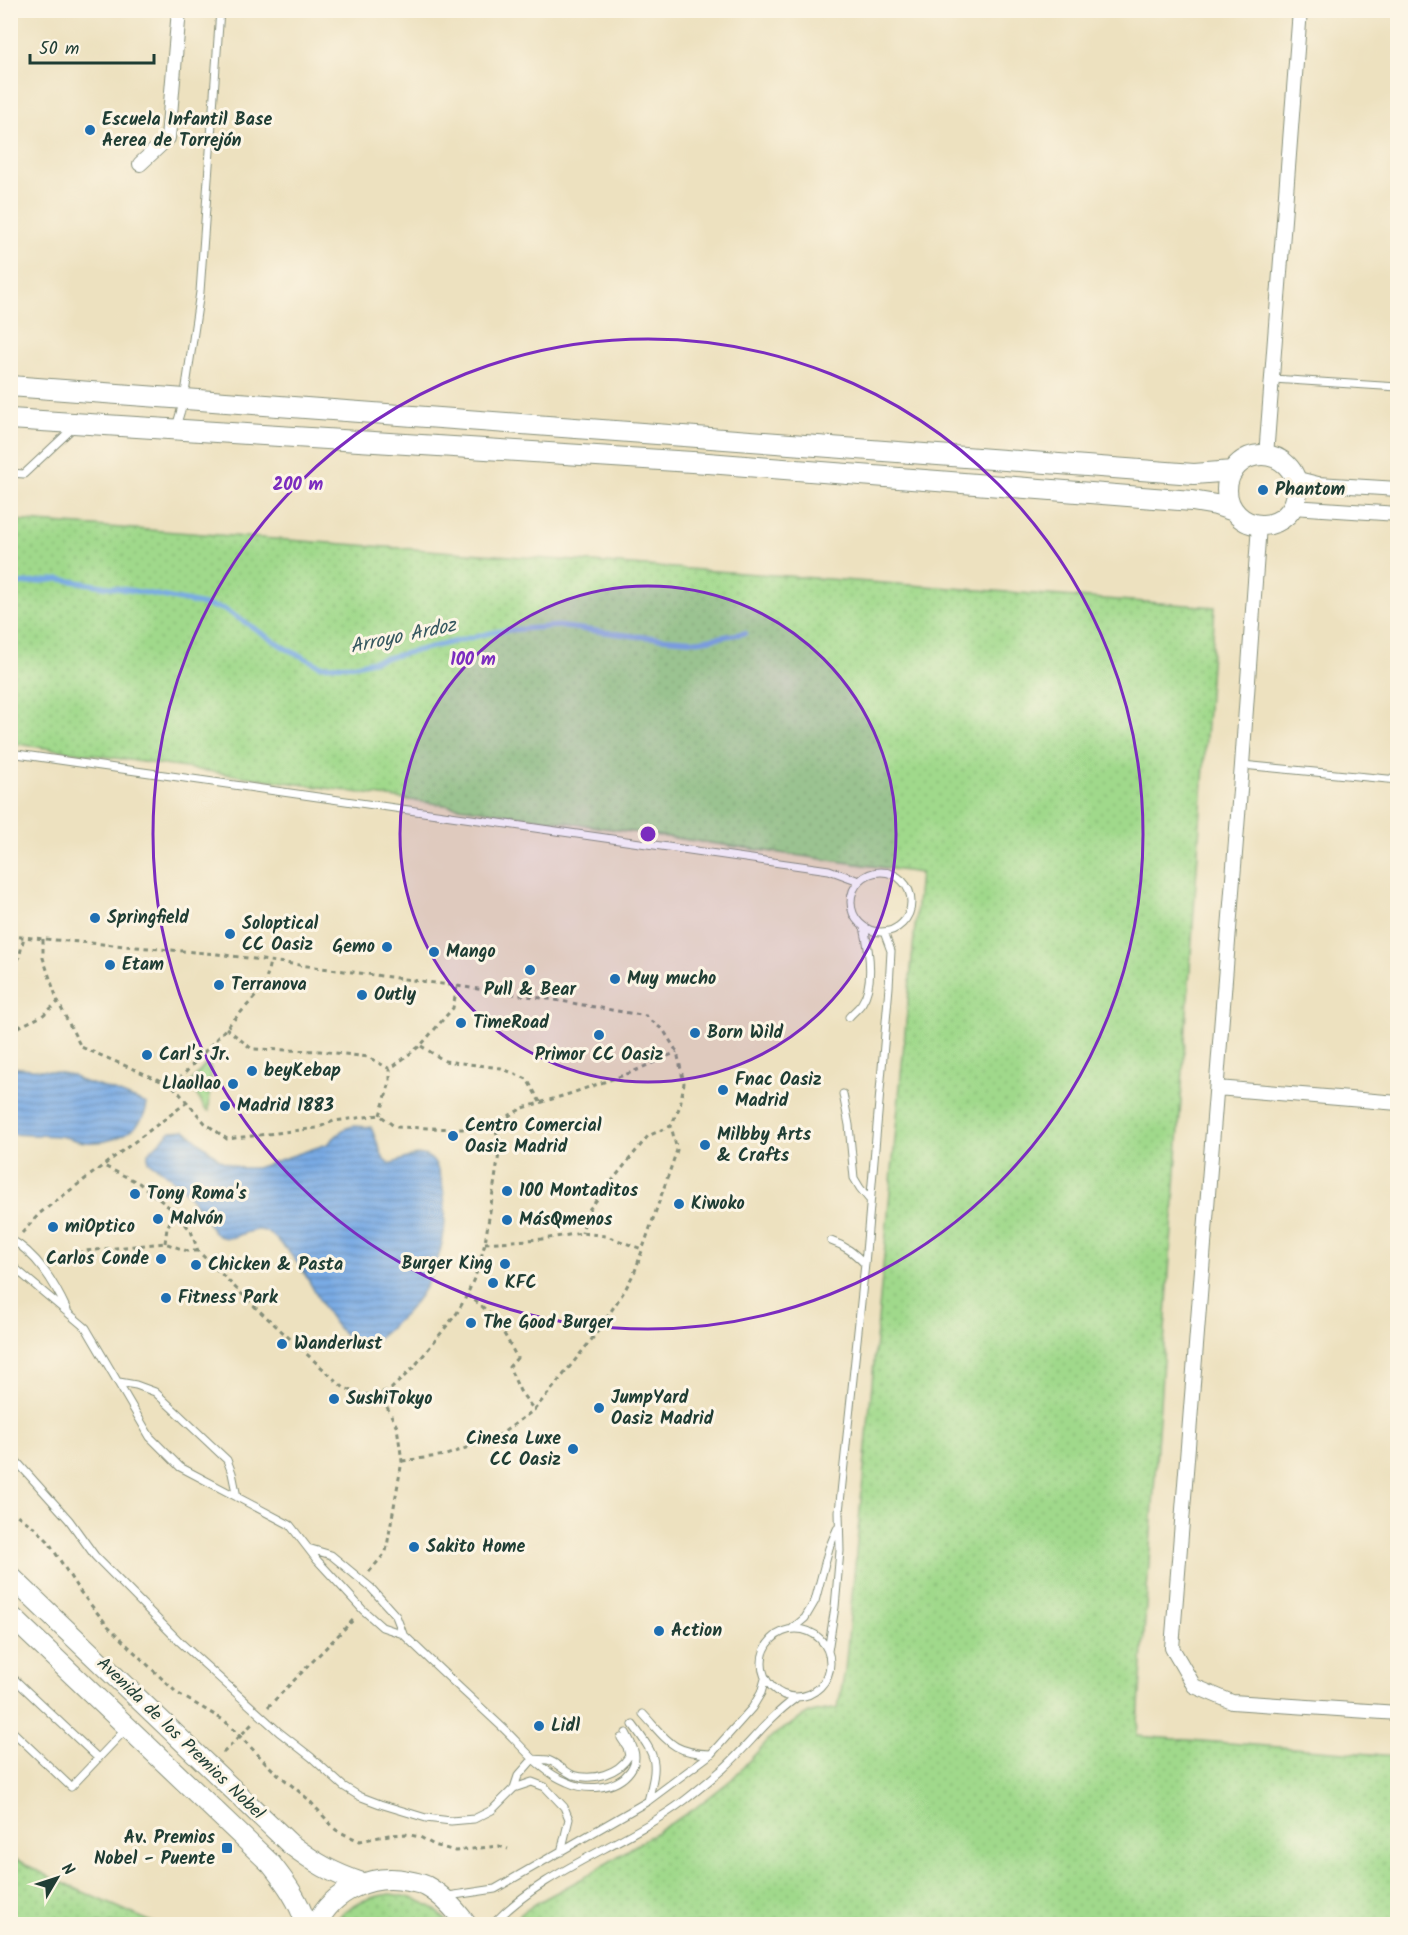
<svg xmlns="http://www.w3.org/2000/svg" width="1408" height="1935" viewBox="0 0 1408 1935" font-family="Kalam,sans-serif">
	<defs>
		<pattern id="grass-dots" width="8" height="8" patternUnits="userSpaceOnUse" patternTransform="scale(1.5)"><rect width="8" height="8" fill="#a0d98b"/><path d="M2 2h.1M6 6h.1" fill="none" stroke="#89bb79" stroke-width="1.8" stroke-linecap="round"/></pattern>
		<pattern id="water-rules" width="6" height="5" patternUnits="userSpaceOnUse" patternTransform="scale(1.5)"><rect width="6" height="5" fill="#79aae4"/><path d="M0 2.5h6" fill="none" stroke="#638cba"/></pattern>
	</defs>
	<rect width="100%" height="100%" fill="#fcf5e5"/>
	<filter id="ink" filterUnits="userSpaceOnUse"><feTurbulence type="fractalNoise" baseFrequency=".0167" numOctaves="2"/><feDisplacementMap in="SourceGraphic" scale="12" xChannelSelector="R" yChannelSelector="G"/><feConvolveMatrix kernelMatrix="1 2 1 2 8 2 1 2 1" color-interpolation-filters="sRGB"/></filter>
	<filter id="wash" filterUnits="userSpaceOnUse"><feTurbulence type="fractalNoise" baseFrequency=".008" numOctaves="4" result="noise"/><feDisplacementMap in="SourceGraphic" scale="24" xChannelSelector="R" yChannelSelector="G"/><feGaussianBlur stdDeviation="1.35" result="paint"/><feColorMatrix in="noise" values="0 0 0 0 0 0 0 0 0 0 0 0 0 0 0 0 0 1.4 0 .05"/><feComposite in="paint" operator="in"/></filter>
	<g filter="url(#wash)">
		<rect width="100%" height="100%" fill="#ede1bf"/>
		<path fill="url(#grass-dots)" stroke="#608b60" stroke-width="1.5" d="M11,520L1215,607L1137,1736L1397,1756V1924H513L521,1914L535,1904L583,1878L694,1809L732,1779L772,1736L809,1713L838,1708L845,1670L920,873L11,743Z
			M205,1065H209L211,1069L209,1111L205,1109L190,1083Z
			M11,1857L56,1880L156,1924H11Z
			M390,1894C414,1896 435,1905 449,1924H333C348,1905 366,1897 390,1894Z"/>
		<path fill="url(#water-rules)" stroke="#4c748c" stroke-width="1.5" d="M10,1067L43,1070L73,1075L78,1080L112,1090L147,1104C144,1132 111,1144 85,1142C76,1141 67,1137 58,1136C42,1135 26,1135 11,1134Z
			M353,1126L371,1127L384,1160L389,1164C400,1162 413,1153 423,1155C447,1160 447,1219 443,1238C437,1270 421,1302 395,1323C386,1331 374,1345 361,1344C337,1341 315,1290 303,1271C294,1258 283,1243 270,1234C253,1221 236,1244 219,1236C210,1232 208,1221 203,1214C188,1191 170,1176 148,1161V1153L171,1131L185,1130L222,1161L241,1168H256L327,1144L344,1129Z"/>
		<g fill="none" stroke-linecap="round" stroke-linejoin="round">
			<path stroke="#79aae4" stroke-width="5" d="M10,585L59,579L147,593L224,609L285,648L321,666L356,665L499,631L558,626L634,636L698,641L745,633"/>
		</g>
	</g>
	<g filter="url(#ink)">
		<g fill="none" stroke-linecap="round" stroke-linejoin="round">
			<g stroke="#868f7a" stroke-width="9">
				<path id="lane" d="M1273,379L1398,387
					M176,427L184,400L200,292L220,10
					M10,473L24,474L74,427
					M10,753L829,870L859,881
					M1242,765L1398,780
					M851 902a30 30 0 1 1 60 0a30 30 0 1 1-60 0Z
					M849,1017C853,1012 859,1008 862,1003C875,983 869,949 864,927
					M843,1094L849,1125L854,1178L860,1188L869,1199
					M10,1239C37,1254 54,1282 67,1310
					M831,1241C846,1246 854,1253 865,1264
					M10,1264L86,1328L150,1437L180,1467L290,1525L317,1560L363,1610L382,1627L403,1634C436,1666 470,1697 504,1729C524,1748 540,1771 567,1782C586,1791 616,1790 630,1771C640,1758 633,1746 626,1733
					M119,1382L136,1385L155,1392L227,1460L232,1473L237,1497
					M10,1454L69,1520L95,1556L180,1642L279,1732L311,1757L343,1786L359,1796L380,1804L426,1818L451,1821L474,1819L492,1810L514,1788L518,1776L533,1759
					M308,1548L331,1555L371,1588L396,1616L403,1634
					M793,1628L805,1618L815,1601L829,1548L837,1529
					M762 1663a34 34 0 1 1 68 0a34 34 0 1 1-68 0Z
					M828,1651L835,1607L840,1551L839,1512L865,1264L889,987L891,951L884,932
					M10,1675L98,1758
					M643,1714C668,1741 672,1753 711,1754
					M633,1725C658,1759 658,1761 648,1801
					M10,1729L71,1787L127,1728
					M533,1759C537,1760 543,1759 548,1760C557,1763 564,1771 573,1775C593,1781 618,1774 629,1756L627,1747L621,1738
					M514,1788L532,1782L545,1787L564,1807L569,1819L561,1852
					M448,1896L495,1889L648,1801L711,1754L752,1708L761,1693L765,1679
					M493,1924C546,1868 624,1846 685,1800C698,1790 711,1779 724,1768C749,1745 768,1718 796,1698"/>
			</g>
			<g stroke="#868f7a" stroke-width="16">
				<path id="street" d="M140,164L168,138L179,10
					M1266,456L1300,10
					M1294,478L1318,484L1398,489
					M1293,507L1398,514
					M1259,525L1242,765L1172,1648L1194,1686L1232,1702L1398,1713
					M1217,1088L1398,1103"/>
			</g>
			<g stroke="#868f7a" stroke-width="22">
				<path id="secondary" d="M10,386L1194,474L1233,471
					M10,419L708,463L1192,501L1216,505L1234,511
					M1227 490a35 35 0 1 1 70 0a35 35 0 1 1-70 0Z
					M10,1576L290,1844C315,1863 332,1873 362,1883
					M10,1615L271,1864C286,1883 299,1901 306,1924
					M317,1924C332,1891 372,1873 408,1881C414,1882 420,1883 426,1886C443,1895 455,1909 466,1924"/>
			</g>
			<path stroke="#868f7a" stroke-width="3" stroke-dasharray="4.5 4.5" stroke-linecap="butt" d="M10,936L217,954L457,986L555,1000L646,1016L664,1031L677,1052L684,1083L680,1106L671,1126
				M43,939V958L58,1002L81,1047L173,1086L205,1123L227,1139L317,1128L334,1121L380,1115L395,1127L495,1130L501,1141L485,1243L478,1269L467,1295L457,1313L414,1367L391,1389L380,1393L366,1395L344,1388L253,1305L198,1251L191,1231L175,1212L139,1183L104,1166
				M10,967L19,958L24,937
				M226,1028L252,1049L320,1051L368,1057L390,1069L421,1045L453,1008L457,986
				M10,1031L42,1016L58,1002
				M421,1046L445,1061L501,1068L527,1079L540,1102
				M173,1086L265,986L270,961
				M380,1115L390,1082V1069
				M496,1130L510,1115L523,1108L569,1094L630,1073L677,1052
				M22,1233L40,1213L186,1103
				M165,1243L167,1228L175,1212
				M485,1243L542,1239L582,1233L606,1236L642,1249
				M54,1265L69,1256L85,1251L165,1243L187,1251H198
				M467,1295C495,1314 502,1329 517,1358L509,1367L520,1391L534,1410
				M402,1461L446,1455L497,1437L534,1410L552,1389L596,1334L625,1290L635,1271L677,1150L671,1126L648,1136L587,1212L582,1233
				M10,1510L35,1528L48,1541L78,1589L108,1626L129,1647L177,1693L225,1721L272,1769L308,1799L336,1830L348,1836L360,1841L389,1835L405,1834L420,1837L434,1845L455,1851L499,1846L508,1849
				M369,1572L386,1552L402,1461L397,1427L380,1393
				M268,1707L356,1617
				M223,1753L253,1723"/>
			<use href="#lane" stroke="#fff" stroke-width="7"/>
			<use href="#street" stroke="#fff" stroke-width="14"/>
			<use href="#secondary" stroke="#fff" stroke-width="20"/>
		</g>
	</g>
	<circle cx="648" cy="834" r="248" fill="#7b2cbf" fill-opacity=".12"/>
	<g fill="none" stroke="#7b2cbf" stroke-width="3">
		<circle cx="648" cy="834" r="248"/>
		<circle cx="648" cy="834" r="495"/>
	</g>
	<g fill="#1f6fb2" stroke="#fcf5e5" stroke-width="2">
		<circle cx="90" cy="130" r="6"/>
		<circle cx="1263" cy="490" r="6"/>
		<circle cx="95" cy="918" r="6"/>
		<circle cx="230" cy="934" r="6"/>
		<circle cx="387" cy="947" r="6"/>
		<circle cx="434" cy="952" r="6"/>
		<circle cx="110" cy="965" r="6"/>
		<circle cx="530" cy="970" r="6"/>
		<circle cx="615" cy="979" r="6"/>
		<circle cx="219" cy="985" r="6"/>
		<circle cx="362" cy="995" r="6"/>
		<circle cx="461" cy="1023" r="6"/>
		<circle cx="695" cy="1033" r="6"/>
		<circle cx="599" cy="1035" r="6"/>
		<circle cx="147" cy="1055" r="6"/>
		<circle cx="252" cy="1071" r="6"/>
		<circle cx="233" cy="1084" r="6"/>
		<circle cx="723" cy="1090" r="6"/>
		<circle cx="225" cy="1106" r="6"/>
		<circle cx="453" cy="1136" r="6"/>
		<circle cx="705" cy="1145" r="6"/>
		<circle cx="507" cy="1191" r="6"/>
		<circle cx="135" cy="1194" r="6"/>
		<circle cx="679" cy="1204" r="6"/>
		<circle cx="158" cy="1219" r="6"/>
		<circle cx="507" cy="1220" r="6"/>
		<circle cx="53" cy="1227" r="6"/>
		<circle cx="161" cy="1259" r="6"/>
		<circle cx="505" cy="1264" r="6"/>
		<circle cx="196" cy="1265" r="6"/>
		<circle cx="493" cy="1283" r="6"/>
		<circle cx="166" cy="1298" r="6"/>
		<circle cx="471" cy="1323" r="6"/>
		<circle cx="282" cy="1344" r="6"/>
		<circle cx="334" cy="1399" r="6"/>
		<circle cx="599" cy="1408" r="6"/>
		<circle cx="573" cy="1449" r="6"/>
		<circle cx="414" cy="1547" r="6"/>
		<circle cx="659" cy="1631" r="6"/>
		<circle cx="539" cy="1726" r="6"/>
		<rect x="221" y="1842" width="12" height="12" rx="3"/>
	</g>
	<g text-anchor="middle" dominant-baseline="central" stroke-width="6" stroke-linejoin="round" paint-order="stroke">
		<g font-size="18" font-weight="bold" fill="#1f3d34" stroke="#fcf5e5" text-anchor="start">
			<text x="102" y="120">Escuela Infantil Base<tspan x="102" dy="21">Aerea de Torrejón</tspan></text>
			<text x="1275" y="490">Phantom</text>
			<text x="107" y="918">Springfield</text>
			<text x="242" y="924">Soloptical<tspan x="242" dy="21">CC Oasiz</tspan></text>
			<text x="375" y="947" text-anchor="end">Gemo</text>
			<text x="446" y="952">Mango</text>
			<text x="122" y="965">Etam</text>
			<text x="627" y="979">Muy mucho</text>
			<text x="231" y="985">Terranova</text>
			<text x="530" y="990" text-anchor="middle">Pull &amp; Bear</text>
			<text x="374" y="995">Outly</text>
			<text x="473" y="1023">TimeRoad</text>
			<text x="707" y="1033">Born Wild</text>
			<text x="159" y="1055">Carl's Jr.</text>
			<text x="599" y="1055" text-anchor="middle">Primor CC Oasiz</text>
			<text x="264" y="1071">beyKebap</text>
			<text x="735" y="1080">Fnac Oasiz<tspan x="735" dy="21">Madrid</tspan></text>
			<text x="221" y="1084" text-anchor="end">Llaollao</text>
			<text x="237" y="1106">Madrid 1883</text>
			<text x="465" y="1126">Centro Comercial<tspan x="465" dy="21">Oasiz Madrid</tspan></text>
			<text x="717" y="1135">Milbby Arts<tspan x="717" dy="21">&amp; Crafts</tspan></text>
			<text x="519" y="1191">100 Montaditos</text>
			<text x="147" y="1194">Tony Roma's</text>
			<text x="691" y="1204">Kiwoko</text>
			<text x="170" y="1219">Malvón</text>
			<text x="519" y="1220">MásQmenos</text>
			<text x="65" y="1227">miOptico</text>
			<text x="149" y="1259" text-anchor="end">Carlos Conde</text>
			<text x="493" y="1264" text-anchor="end">Burger King</text>
			<text x="208" y="1265">Chicken &amp; Pasta</text>
			<text x="505" y="1283">KFC</text>
			<text x="178" y="1298">Fitness Park</text>
			<text x="483" y="1323">The Good Burger</text>
			<text x="294" y="1344">Wanderlust</text>
			<text x="611" y="1398">JumpYard<tspan x="611" dy="21">Oasiz Madrid</tspan></text>
			<text x="346" y="1399">SushiTokyo</text>
			<text x="561" y="1439" text-anchor="end">Cinesa Luxe<tspan x="561" dy="21">CC Oasiz</tspan></text>
			<text x="426" y="1547">Sakito Home</text>
			<text x="671" y="1631">Action</text>
			<text x="551" y="1726">Lidl</text>
			<text x="215" y="1838" text-anchor="end">Av. Premios<tspan x="215" dy="21">Nobel - Puente</tspan></text>
		</g>
		<g font-size="18" fill="#1f3d34" stroke="#fcf5e5">
			<text transform="translate(180 1739) rotate(44)">Avenida de los Premios Nobel</text>
		</g>
		<g font-size="20" font-style="italic" fill="#365860" stroke="#fcf5e5">
			<text transform="translate(403 637) rotate(-12)">Arroyo Ardoz</text>
		</g>
	</g>
	<circle cx="648" cy="834" r="9" fill="#7b2cbf" stroke="#fcf5e5" stroke-width="3"/>
	<g font-size="18" text-anchor="middle" font-weight="bold" fill="#7b2cbf" stroke="#fcf5e5" stroke-width="6" stroke-linejoin="round" paint-order="stroke">
		<text x="298" y="490">200 m</text>
		<text x="473" y="665">100 m</text>
	</g>
	<rect width="1408" height="1935" fill="none" stroke="#fcf5e5" stroke-width="36"/>
	<g transform="translate(57 1878) rotate(51)" stroke="#fcf5e5" stroke-width="4.5" paint-order="stroke">
	<path d="M0-4.5L10 22L0 15L-10 22Z" fill="#1f3d34"/>
	<text y="-9" font-size="16" font-weight="bold" text-anchor="middle" fill="#1f3d34">N</text>
	</g>
	<path d="M30 54v9h124v-9" fill="none" stroke="#1f3d34" stroke-width="3"/>
	<text x="39" y="54" font-size="18" fill="#1f3d34" stroke="#fcf5e5" stroke-width="4.5" paint-order="stroke">50 m</text>
</svg>
